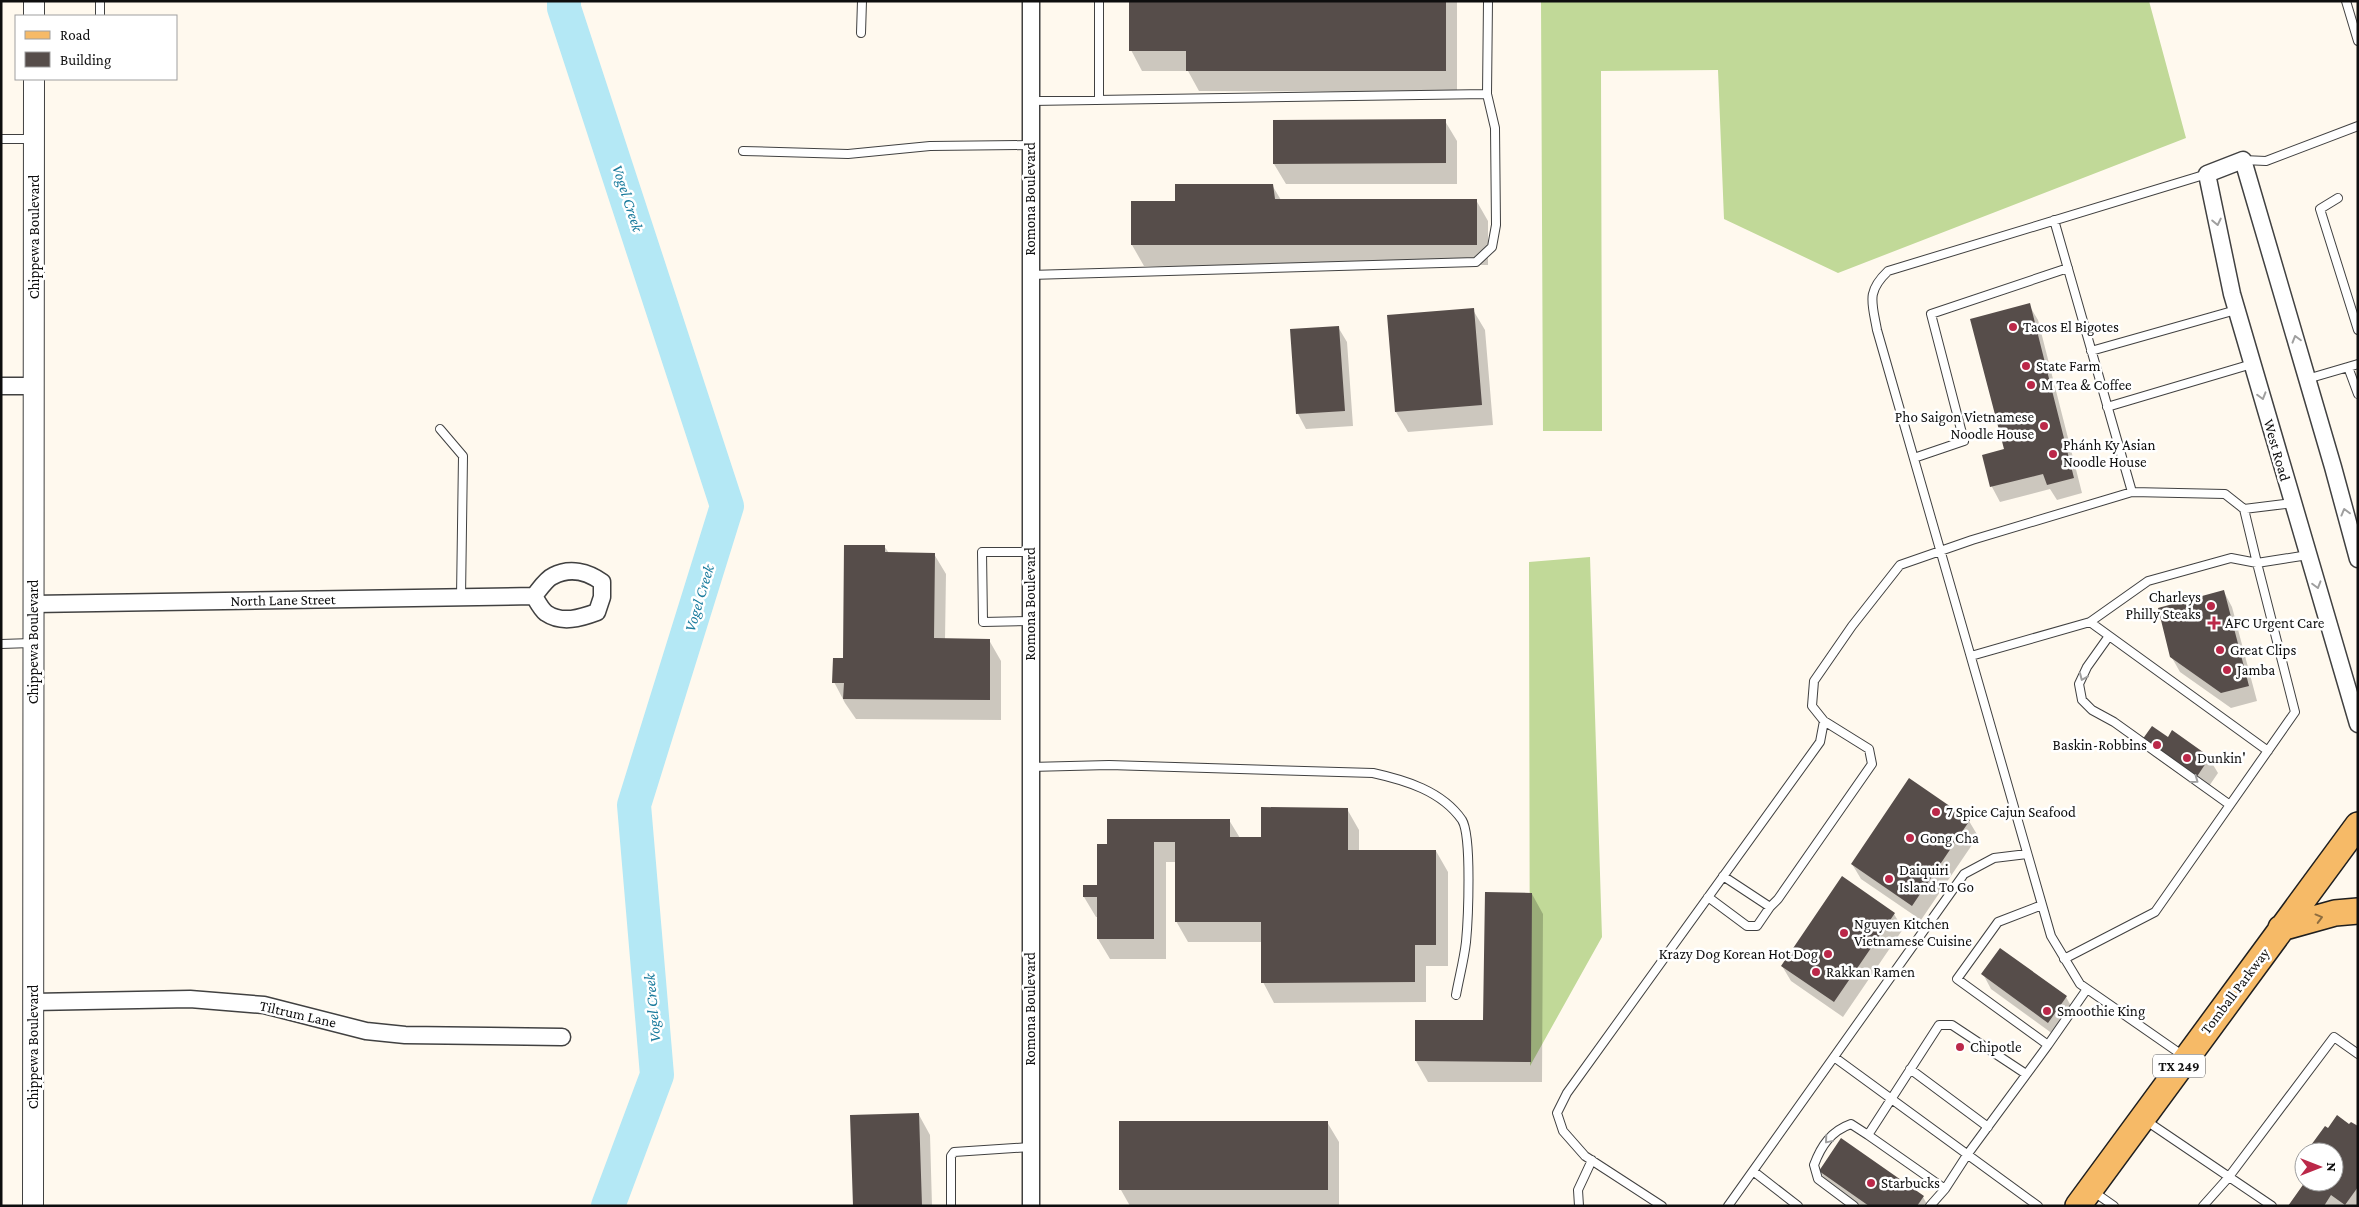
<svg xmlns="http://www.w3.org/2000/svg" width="2359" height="1207" viewBox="0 0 2359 1207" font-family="'Crimson Pro',serif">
	<rect width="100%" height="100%" fill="#fff9ee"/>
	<path fill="#c1d998" d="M1541,1H2149L2186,138L1838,273L1724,219L1718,70L1601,71L1602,431H1543Z
		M1590,557L1602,937L1530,1066L1529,562Z"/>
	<path fill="#0003" d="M1131,1H1457V92L1199,91L1188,71H1142L1131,50Z
		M1445,121L1457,141V184H1286L1274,164Z
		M1272,185L1281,200H1476L1488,221V265L1144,266L1132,245V203H1176Z
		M2029,305L2038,320L2082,493L2057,500L2050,489L2000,502L1992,487L1984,456L2005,450Z
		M1473,310L1485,330L1493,425L1408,432L1396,412Z
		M1338,327L1347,342L1353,426L1306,429L1298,414L1292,330Z
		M884,546L889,553L934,554L946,574L945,640H989L1001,661V720L856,719L845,703L834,682Z
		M2224,592L2232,607L2257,701L2231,708L2180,672L2171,656Z
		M2168,739L2209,758L2218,773L2205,792L2153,756L2144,740Z
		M1347,809L1359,830V851H1436L1448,872V966H1426V1002L1274,1003L1263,982L1262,942H1188L1176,921V862H1166V959H1110L1098,939V917H1096L1084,897V886H1098L1108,845L1229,820L1240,838H1262Z
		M1969,821L1978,836L1921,920L1861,879L1852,864Z
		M1532,894L1543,914L1542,1082H1428L1416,1061V1021L1485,1022Z
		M1894,914L1903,929L1843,1017L1791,981L1782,966Z
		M1983,974L2066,997L2075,1013L2057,1037L1991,989Z
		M919,1115L930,1135L932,1206H854Z
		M1327,1122L1339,1142V1206H1130L1121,1190Z
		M2349,1126L2358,1128V1206H2289L2305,1182H2334V1152H2307L2328,1129Z
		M1820,1171L1923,1197L1928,1206H1858L1829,1186Z"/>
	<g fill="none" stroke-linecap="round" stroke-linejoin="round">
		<path stroke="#b4e8f5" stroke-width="34" d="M564,1V8L727,506L634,805L657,1075L608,1206"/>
	</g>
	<path fill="#564d4a" d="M1129,1H1446V71H1186V51H1129Z
		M1446,119V163L1273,164V120Z
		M1175,184H1273L1275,199H1477V245H1131V201H1175Z
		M2030,303L2074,478L2047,485L2043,474L1990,487L1982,455L2004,449L1970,319Z
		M1474,308L1482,405L1395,412L1387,315Z
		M1339,326L1345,411L1296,414L1290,329Z
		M844,545H885V552L935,553L934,638L990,639V700L843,699L844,683H832L833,658H843Z
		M2224,590L2249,686L2221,693L2170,657L2158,608Z
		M2152,726L2168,737L2172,730L2210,757L2196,778L2142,740Z
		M1909,778L1970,820L1912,906L1851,864Z
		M1261,807L1348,808V850H1436V945H1415V982L1261,983V922H1175V842H1154V939H1097V897H1083V885H1097V844H1107V819H1230V837H1261Z
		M1842,876L1895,913L1834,1002L1781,966Z
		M1485,892L1532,893L1531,1062L1415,1061V1020H1483Z
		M2000,948L2067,996L2048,1023L1981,974Z
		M919,1113L922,1206H853L850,1115Z
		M2337,1115L2349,1124L2351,1122L2358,1126V1187L2345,1205L2331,1195L2324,1206H2288L2305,1182H2334V1152H2306L2325,1126L2328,1128Z
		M1119,1121H1328V1190H1119Z
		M1841,1138L1924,1196L1917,1206H1869L1819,1171Z
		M2304,1160V1176L2297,1170Z"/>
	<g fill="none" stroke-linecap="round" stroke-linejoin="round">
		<g stroke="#414141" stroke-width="10">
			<path id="service" d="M1099,1V100
				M2346,1L2358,41
				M100,16V1
				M861,33L862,1
				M1031,101L1487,94L1488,1
				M1,139H34
				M743,151L848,154L930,146L1030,145
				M2243,160L2266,161L2358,126
				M2338,198L2320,209L2358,330
				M2054,220L2132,492
				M1030,275L1476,262L1492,247L1496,225L1495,128L1487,94
				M2091,351L2236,310
				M2348,367L2358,394
				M2307,379L2358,364
				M2107,407L2252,364
				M440,429L463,456L461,597
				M1914,458L1964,441L1931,314L2068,268
				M2244,509L2293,503
				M1030,552H982L983,622L1030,621
				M2090,622L2268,751
				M2109,636L2087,667L2079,684L2082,700L2092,710L2114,722L2230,805
				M1,644L32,643
				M1030,767L1109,765L1373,773C1405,780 1442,791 1462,820C1472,836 1468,921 1466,942C1464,960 1459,978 1456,995
				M1723,876L1770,907L1778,899L1872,764L1869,749L1824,721
				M1708,897L1747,926H1757L1770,907
				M2042,905L1998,922L1957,979L2048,1045L2087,989
				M2064,959L2155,912L2295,712L2257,563L2308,555
				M1834,1057L2038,1206
				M2185,1057L2080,984L2051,936L1877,330C1872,302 1866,292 1888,271L2207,174
				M1910,1069L1988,1127
				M2026,1074L1952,1025H1939L1868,1135L1945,1189L1967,1155L2048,1045
				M2145,1120L2272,1206
				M1753,1171L1798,1206
				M2094,1192L2114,1206
				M951,1206V1156L954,1152L1030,1147
				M1579,1206L1578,1190L1592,1160
				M1662,1206L1585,1156L1563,1131L1557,1113L1567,1093L1820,742L1824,721L1812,706L1814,681L1852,626L1900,565L1972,540L2132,492L2225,494L2244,509L2257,563L2231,558L2148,581L2090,622L1971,656
				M1728,1206L1964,874L1994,858L2027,854
				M1854,1206L1818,1179L1814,1165C1821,1146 1831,1131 1851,1124L1868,1135
				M1930,1206L1945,1189
				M2203,1206L2228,1178L2334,1037L2358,1054"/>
		</g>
		<g stroke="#414141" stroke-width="19">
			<path id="minor" d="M1031,1V1206
				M1,386H34
				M2358,559L2333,467L2243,160L2207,174L2232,294L2358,724
				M33,604L534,596C539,590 546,579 553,576C570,567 588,572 602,582V597L597,612C581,618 562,624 546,613C541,609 537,601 534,596
				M33,1002L190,999L264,1005L366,1031L405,1035L562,1037"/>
		</g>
		<g stroke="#414141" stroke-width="22">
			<path id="tertiary" d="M34,16V1
				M33,1206L34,79"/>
		</g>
		<g stroke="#1f1f1f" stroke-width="28">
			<path id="primary" d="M2281,928L2335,913L2358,911
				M2078,1206L2358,825"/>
		</g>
		<use href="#service" stroke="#fff" stroke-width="8"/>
		<use href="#minor" stroke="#fff" stroke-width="16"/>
		<use href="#tertiary" stroke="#fff" stroke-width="20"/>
		<use href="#primary" stroke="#f6ba67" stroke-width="25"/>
	</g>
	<defs><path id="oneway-chevron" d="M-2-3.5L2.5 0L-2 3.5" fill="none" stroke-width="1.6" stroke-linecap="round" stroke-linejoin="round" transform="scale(1.25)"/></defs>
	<g stroke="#9f9f9f">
		<use href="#oneway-chevron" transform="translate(2217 222) rotate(78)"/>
		<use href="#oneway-chevron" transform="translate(2296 339) rotate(-106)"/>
		<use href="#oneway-chevron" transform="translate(2262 396) rotate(74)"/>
		<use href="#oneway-chevron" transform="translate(2345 512) rotate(-105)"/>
		<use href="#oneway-chevron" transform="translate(2317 585) rotate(74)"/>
		<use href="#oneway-chevron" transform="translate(2083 677) rotate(113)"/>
		<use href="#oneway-chevron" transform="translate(2195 780) rotate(36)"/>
		<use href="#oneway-chevron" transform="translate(1828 1140) rotate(130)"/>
	</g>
	<use stroke="#8e6d3f" href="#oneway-chevron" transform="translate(2319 918) rotate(-15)"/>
	<g fill="#bb2849" stroke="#fff" stroke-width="2">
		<circle cx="2013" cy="327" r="5"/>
		<circle cx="2026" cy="366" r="5"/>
		<circle cx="2031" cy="385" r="5"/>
		<circle cx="2044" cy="426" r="5"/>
		<circle cx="2053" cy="454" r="5"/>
		<circle cx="2211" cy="606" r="5"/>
		<path d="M2211.5 615.5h5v5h5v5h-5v5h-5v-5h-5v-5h5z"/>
		<circle cx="2220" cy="650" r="5"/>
		<circle cx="2227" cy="670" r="5"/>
		<circle cx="2157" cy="745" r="5"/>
		<circle cx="2187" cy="758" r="5"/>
		<circle cx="1936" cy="812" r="5"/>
		<circle cx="1910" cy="838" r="5"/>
		<circle cx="1889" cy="879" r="5"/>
		<circle cx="1844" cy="933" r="5"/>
		<circle cx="1828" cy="954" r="5"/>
		<circle cx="1816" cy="972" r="5"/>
		<circle cx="2047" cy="1011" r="5"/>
		<circle cx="1960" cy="1047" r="5"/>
		<circle cx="1871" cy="1183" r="5"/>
	</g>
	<g text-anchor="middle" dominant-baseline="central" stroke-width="5" stroke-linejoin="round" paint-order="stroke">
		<rect fill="#fff" stroke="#565656" stroke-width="1" x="2153" y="1054.5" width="52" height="23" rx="4"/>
		<g font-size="14" font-weight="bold" fill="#0e0e0e">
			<text x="2179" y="1066">TX 249</text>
		</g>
		<g font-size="15" fill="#0e0e0e" stroke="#fff">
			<text transform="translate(1030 199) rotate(-90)">Romona Boulevard</text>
			<text transform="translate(34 237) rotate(-90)">Chippewa Boulevard</text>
			<text transform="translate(2277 450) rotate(74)">West Road</text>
			<text transform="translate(283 600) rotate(-1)">North Lane Street</text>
			<text transform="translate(1030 604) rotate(-90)">Romona Boulevard</text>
			<text transform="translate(33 642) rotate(-90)">Chippewa Boulevard</text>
			<text transform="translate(2235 991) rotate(-53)">Tomball Parkway</text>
			<text transform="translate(1030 1009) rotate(-90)">Romona Boulevard</text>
			<text transform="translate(298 1014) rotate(13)">Tiltrum Lane</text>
			<text transform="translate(33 1047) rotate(-90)">Chippewa Boulevard</text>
		</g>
		<g font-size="15" fill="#0e0e0e" stroke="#fff" text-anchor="start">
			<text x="2023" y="327">Tacos El Bigotes</text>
			<text x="2036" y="366">State Farm</text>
			<text x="2041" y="385">M Tea &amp; Coffee</text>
			<text x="2034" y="417" text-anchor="end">Pho Saigon Vietnamese<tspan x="2034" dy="17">Noodle House</tspan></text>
			<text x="2063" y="445">Phánh Ky Asian<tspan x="2063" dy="17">Noodle House</tspan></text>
			<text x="2201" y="597" text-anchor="end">Charleys<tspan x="2201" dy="17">Philly Steaks</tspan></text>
			<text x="2225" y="623">AFC Urgent Care</text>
			<text x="2230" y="650">Great Clips</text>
			<text x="2237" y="670">Jamba</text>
			<text x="2147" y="745" text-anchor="end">Baskin-Robbins</text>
			<text x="2197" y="758">Dunkin'</text>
			<text x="1946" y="812">7 Spice Cajun Seafood</text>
			<text x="1920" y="838">Gong Cha</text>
			<text x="1899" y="870">Daiquiri<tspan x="1899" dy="17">Island To Go</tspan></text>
			<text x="1854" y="924">Nguyen Kitchen<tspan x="1854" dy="17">Vietnamese Cuisine</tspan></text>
			<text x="1818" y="954" text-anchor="end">Krazy Dog Korean Hot Dog</text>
			<text x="1826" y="972">Rakkan Ramen</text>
			<text x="2057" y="1011">Smoothie King</text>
			<text x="1970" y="1047">Chipotle</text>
			<text x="1881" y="1183">Starbucks</text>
		</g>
		<g font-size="16" font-style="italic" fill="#197b9d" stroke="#fff">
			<text transform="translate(628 198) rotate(72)">Vogel Creek</text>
			<text transform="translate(699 598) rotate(-73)">Vogel Creek</text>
			<text transform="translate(652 1008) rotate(-95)">Vogel Creek</text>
		</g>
	</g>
	<rect width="2359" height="1207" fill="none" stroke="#0e0e0e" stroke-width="5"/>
	<rect x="15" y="15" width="162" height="65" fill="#ffffff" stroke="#9f9f9f"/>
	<rect x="25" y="31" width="25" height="8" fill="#f6ba67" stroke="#9f9f9f"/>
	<text x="60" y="40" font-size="15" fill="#0e0e0e">Road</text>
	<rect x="25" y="52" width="25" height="15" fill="#564d4a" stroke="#9f9f9f"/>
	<text x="60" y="65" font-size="15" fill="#0e0e0e">Building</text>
	<g transform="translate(2319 1167) rotate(90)"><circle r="24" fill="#ffffff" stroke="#9f9f9f"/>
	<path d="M0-4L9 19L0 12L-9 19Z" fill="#bb2849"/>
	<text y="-8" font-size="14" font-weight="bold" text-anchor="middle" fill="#0e0e0e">N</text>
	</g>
</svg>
